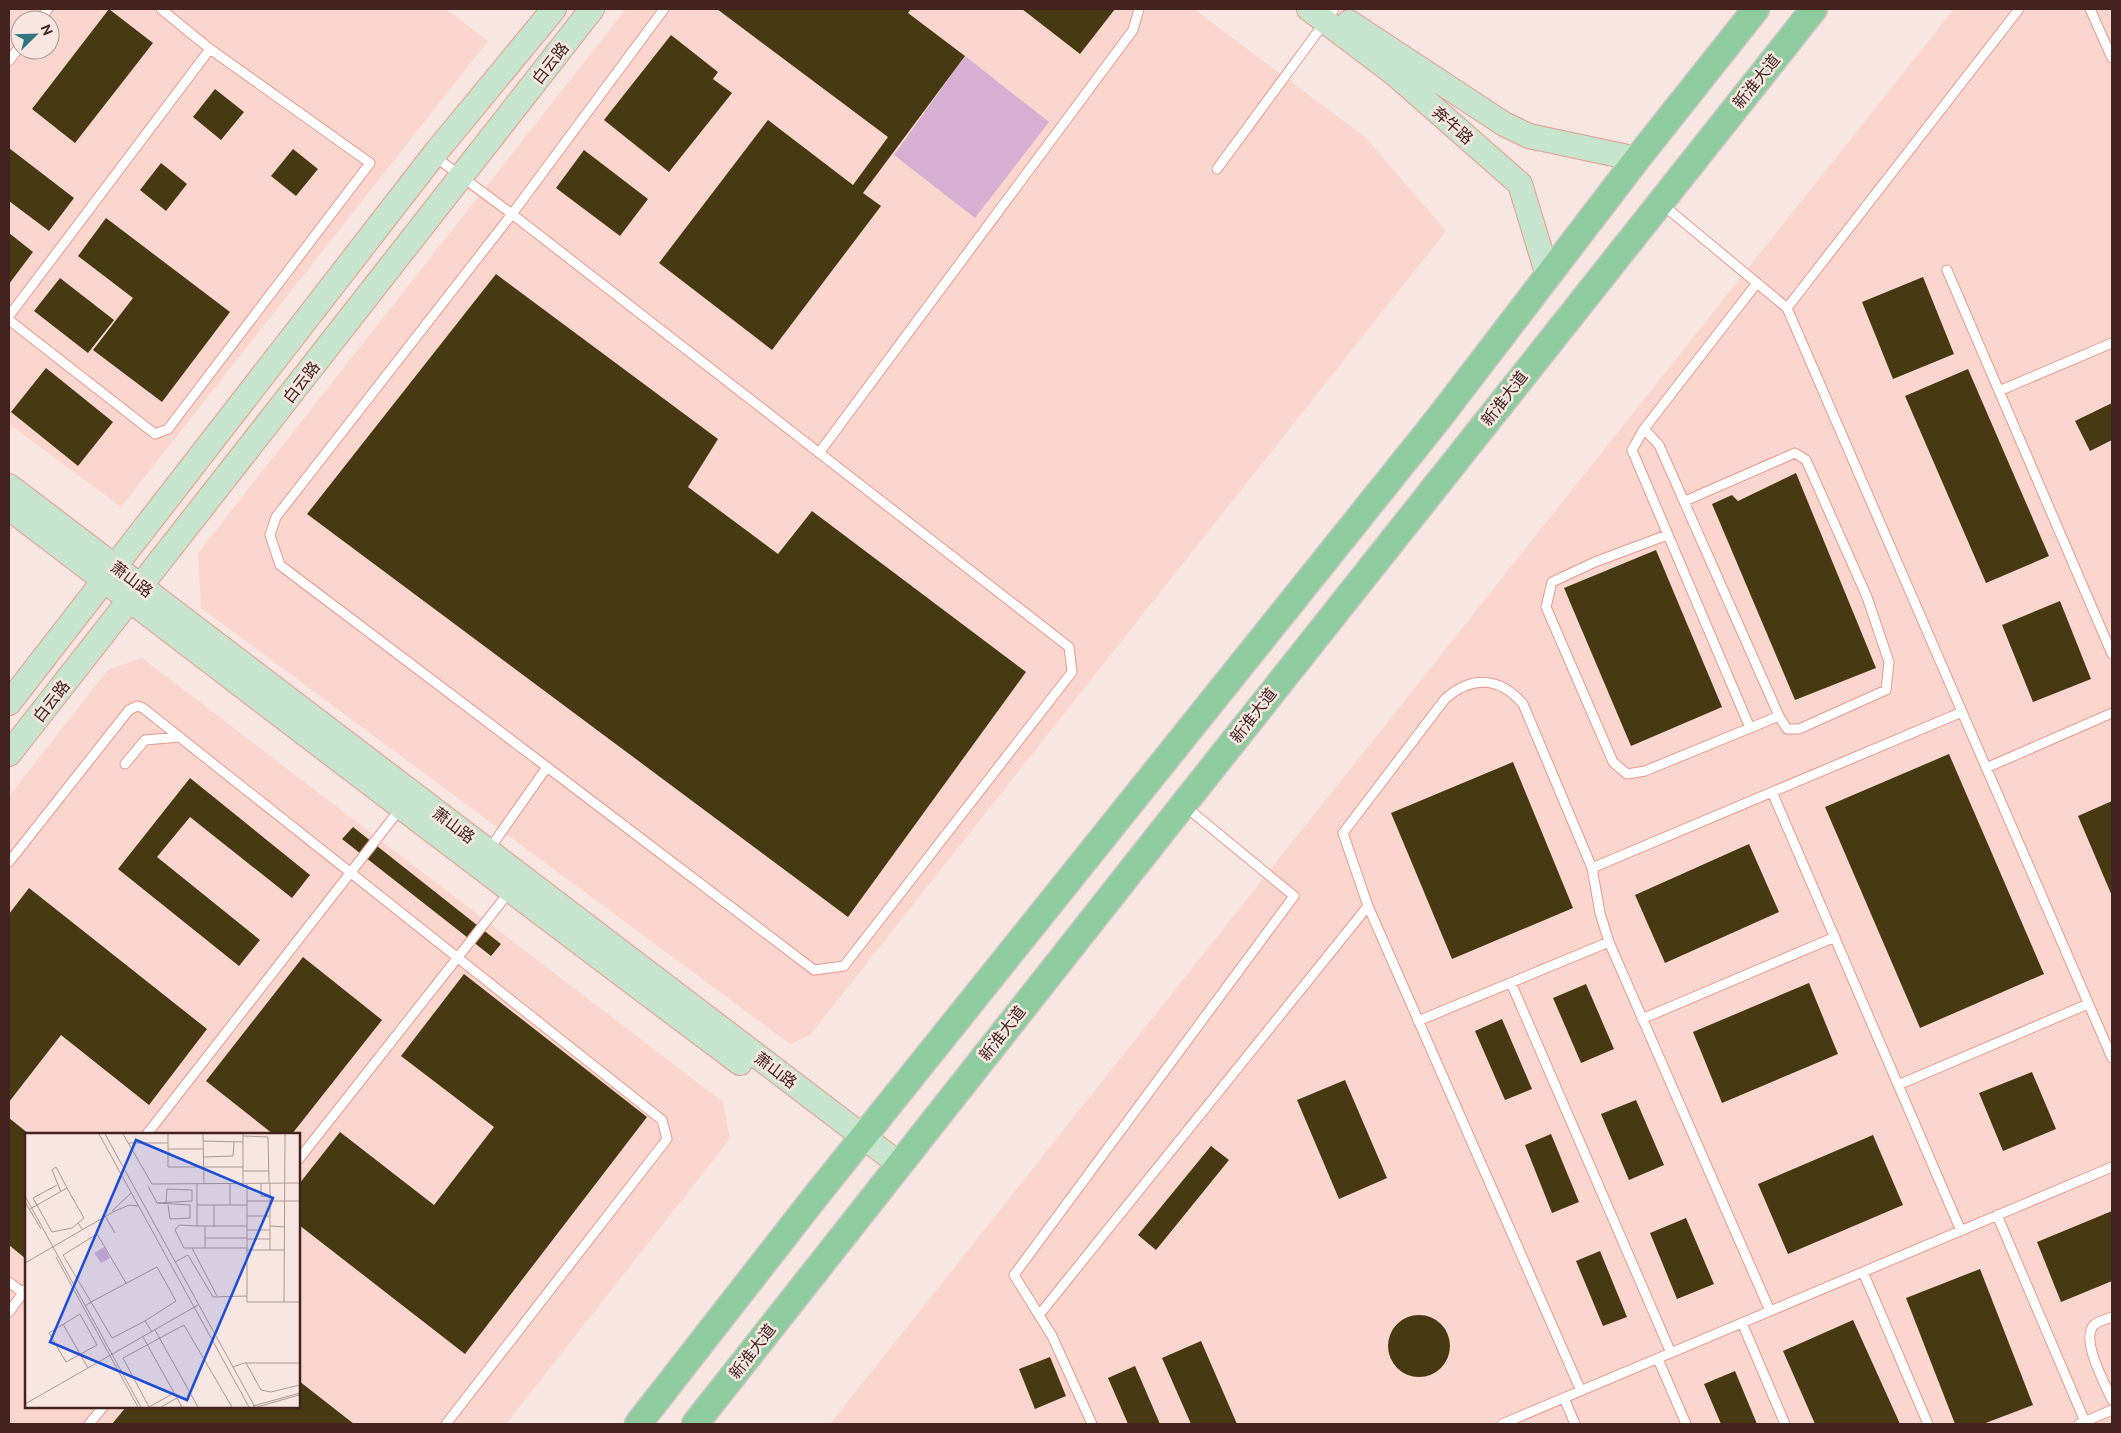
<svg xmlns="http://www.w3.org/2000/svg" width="2121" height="1433" viewBox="0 0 2121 1433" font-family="Ubuntu,'Noto Sans SC',sans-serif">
	<rect width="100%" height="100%" fill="#f8e6e3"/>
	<path fill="#fbd6cf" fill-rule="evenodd" d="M12,9H446L488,41L121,507L9,424V13ZM20,20H50V50H20Z
		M626,9H1194L1365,137L1446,231L810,1035L790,1044L201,608L198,553Z
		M1954,9H2112V1424H830Z
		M142,658L723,1102L730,1139L506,1424H9V796L108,670ZM26,1134H299V1407H26Z"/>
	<path fill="#d6afd2" d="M965,56L1049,122L975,218L894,155Z"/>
	<path fill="#473912" d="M109,9L153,43L75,143L32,109Z
		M717,9H911L908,13L965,56L863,193L881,206L772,350L659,263L768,120L853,185L888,137Z
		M1022,9H1115L1080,54Z
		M671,35L718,72L713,79L732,93L669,172L604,120Z
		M215,89L244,112L221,140L193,117Z
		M9,148L74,198L49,231L9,201Z
		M293,149L318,169L296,196L271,176Z
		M584,150L648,199L620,236L556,188Z
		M161,163L187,184L166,211L140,190Z
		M106,218L230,312L162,402L93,350L133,298L78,256Z
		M9,233L33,252L9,284Z
		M496,274L718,439L688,487L778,554L812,511L1026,672L848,917L307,514Z
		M1923,277L1954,354L1893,379L1862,302Z
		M60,278L114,320L88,353L34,311Z
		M46,368L113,422L78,466L11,412Z
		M1968,369L2049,556L1986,583L1905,396Z
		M2112,403V440L2090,451L2075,421Z
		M1796,473L1876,668L1795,700L1712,504L1732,495L1738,501Z
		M1656,550L1722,707L1631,746L1564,588Z
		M2060,601L2091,679L2033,702L2002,625Z
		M1949,754L2044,974L1920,1028L1825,807Z
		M1513,762L1573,908L1452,959L1391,813Z
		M190,778L310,875L292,898L190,817L157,857L260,940L239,966L118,869Z
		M2112,801V896L2078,816Z
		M353,827L501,944L491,956L342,839Z
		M1749,844L1779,912L1665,963L1635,895Z
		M29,888L207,1029L149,1105L61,1035L9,1102V914Z
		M303,957L382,1020L292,1134H273L206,1081Z
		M464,974L647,1117L465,1354L299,1225V1184L340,1132L434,1205L494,1127L401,1056Z
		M1809,983L1838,1054L1722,1103L1693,1032Z
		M1586,984L1614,1049L1581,1063L1553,998Z
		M1502,1019L1532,1089L1505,1100L1475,1031Z
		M2032,1072L2056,1129L2003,1151L1979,1093Z
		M1345,1080L1387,1178L1339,1199L1297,1100Z
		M1636,1100L1664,1165L1629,1180L1601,1114Z
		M9,1118L29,1134H26V1259L9,1245Z
		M1551,1134L1579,1202L1552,1213L1525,1145Z
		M1873,1135L1903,1205L1788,1254L1758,1184Z
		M1211,1146L1229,1160L1156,1250L1138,1235Z
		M2112,1211V1281L2061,1302L2037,1242Z
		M1686,1218L1714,1284L1677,1299L1650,1233Z
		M1600,1251L1627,1317L1603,1326L1576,1261Z
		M1980,1269L2033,1405L1983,1424H1955L1906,1298Z
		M1388 1346a31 31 0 1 1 62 0a31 31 0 1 1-62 0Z
		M1853,1320L1900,1424H1815L1783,1351Z
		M1201,1341L1237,1424H1191L1162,1358Z
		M1050,1357L1066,1396L1035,1409L1019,1369Z
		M1135,1366L1160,1424H1128L1108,1378Z
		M1735,1371L1757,1424H1721L1704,1384Z
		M299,1381L354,1424H112L126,1407H299Z"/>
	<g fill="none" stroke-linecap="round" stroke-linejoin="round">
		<g stroke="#e7998d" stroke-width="11">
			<path id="lane" d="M2019,9L1787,308L2112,1058
				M2090,9L2112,58
				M39,20L48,9
				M9,61L20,46
				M434,156L512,214L664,9
				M1217,169L1333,11
				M1663,205L1787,308
				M1947,270L1999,391
				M9,316L210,49
				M9,320L155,434L168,429L370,163L210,49L161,9
				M2112,343L1999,391L2112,654
				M1644,429L1632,450L1750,728L1645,771L1627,774L1613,762L1546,607L1552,582L1595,562L1667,535
				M819,453L1133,30L1139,9
				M1685,501L1795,453L1806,460L1867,597L1889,662L1886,690L1799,729H1787L1779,716L1659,445L1644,429L1757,283
				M1750,728L1779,716
				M125,764L145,740L180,737
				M1986,768L2112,713
				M1772,792L1961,1231
				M488,851L547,767L814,970L844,966L1072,672L1069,647L512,214L276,517L270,535L280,565L547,767
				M9,862L129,710L137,706L143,708L662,1120L667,1139L446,1424
				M1592,868L1600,913L1609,942L1770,1311
				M1368,906L1343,833L1445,699C1472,675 1500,677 1523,704L1592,868L1962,712
				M1511,983L1671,1353
				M1642,1019L1835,937
				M1418,1021L1609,942
				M1898,1085L2088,1004
				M147,1134L400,809
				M299,1159L510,891
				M1997,1215L2086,1424
				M1863,1272L1928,1424
				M9,1282L23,1293
				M9,1312L26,1289
				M1039,1315L1368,906L1581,1391
				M2112,1317C2107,1319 2098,1321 2094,1325C2080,1339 2105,1384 2112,1400
				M1742,1323L1785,1424
				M1658,1359L1686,1424
				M1564,1398L1575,1424
				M89,1424L103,1407
				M1092,1424L1052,1336L1014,1275L1294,896L1186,807
				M1502,1424L2112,1167
				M2079,1424L2112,1410"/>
		</g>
		<g stroke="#e7998d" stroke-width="26">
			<path id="secondary" d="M1309,9L1396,75L1520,184L1548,276
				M1349,22L1504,124L1529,136L1637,159
				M9,486L899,1164
				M9,508C252,693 495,880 740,1063
				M9,703L436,152L554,9
				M9,754L592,9"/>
		</g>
		<g stroke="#cec6c4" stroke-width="29">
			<path id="primary" d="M638,1424L815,1197L1439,418L1637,159L1756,9
				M695,1424L1183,805L1814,9"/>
		</g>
		<use href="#lane" stroke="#fff" stroke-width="9"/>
		<use href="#secondary" stroke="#c7e5ce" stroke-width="24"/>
		<use href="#primary" stroke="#8ecb9e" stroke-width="26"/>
	</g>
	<g text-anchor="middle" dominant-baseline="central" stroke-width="5" stroke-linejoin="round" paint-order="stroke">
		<g font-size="16" fill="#42231e" stroke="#f8e6e3">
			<text transform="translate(550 63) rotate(-52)">白云路</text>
			<text transform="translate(1756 81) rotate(-51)">新淮大道</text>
			<text transform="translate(1453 125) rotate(41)">奔牛路</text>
			<text transform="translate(301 382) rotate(-52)">白云路</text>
			<text transform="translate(1504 398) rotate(-52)">新淮大道</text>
			<text transform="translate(132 579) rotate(37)">萧山路</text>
			<text transform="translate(51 701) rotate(-52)">白云路</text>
			<text transform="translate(1253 715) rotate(-52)">新淮大道</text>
			<text transform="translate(454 825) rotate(37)">萧山路</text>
			<text transform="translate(1002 1033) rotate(-52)">新淮大道</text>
			<text transform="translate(776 1070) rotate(37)">萧山路</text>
			<text transform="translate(752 1351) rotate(-52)">新淮大道</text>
		</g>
	</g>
	<g transform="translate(25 1133)">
		<rect width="275" height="275" fill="#f8e6e3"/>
		<path d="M79,114L85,125L76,130L69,120Z" fill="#d6afd2"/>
		<path fill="none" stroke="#af9894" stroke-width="1" d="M74,1L224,274M80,1L230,274M98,1L127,51L275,50M143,1V34H218M178,1L179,51M218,1V51M218,3L243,4L244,50M178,8L218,9M104,10H143M143,16H178M178,24L208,23L209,9M218,38H244M236,50V63L245,64M205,51V72M222,51V169H275M32,52L8,65L27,99L47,95L53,90L57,96M123,53L132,70L167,68V57L142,56L141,69M36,59L27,37L31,34L42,55M0,63L116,274M222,68H275M0,69L16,96M132,70L165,72V85L145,86L143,72M172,72H222M189,72V94M5,76L42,55L59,85L53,90M87,78L106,60M80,83L90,100M222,83H245M172,93H222M245,93L260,94M222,97H245M180,105H222M222,106H245M167,115H159L150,97L154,92L172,93V51M180,115V94M222,117H260M245,117V50M31,124L113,274M150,129L163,122L188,164L222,163M0,130L88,79L104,72L114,73M192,163L167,115H222M259,169L260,1M60,173L66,169L38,122L72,101L101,150M55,181L72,212L41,229L24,200ZM120,188L87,205L66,169L132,134L151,168L120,188L127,199M38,191L63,235M130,197L173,274M118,204L157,274M221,230L236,257L246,259L275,252M208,234L219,230H275M0,271L173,172M228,273L275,260M124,274L98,225L159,192L207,274M124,274L149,260M136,274L152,265M232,274L274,262"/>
		<path fill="#1d4ed8" fill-opacity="0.15" stroke="#1d4ed8" stroke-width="2.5" d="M111,7L248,65L162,267L25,209Z"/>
		<rect width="275" height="275" fill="none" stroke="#42231e" stroke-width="2.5"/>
	</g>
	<rect width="2121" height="1433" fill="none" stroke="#42231e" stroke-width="20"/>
	<g transform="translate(35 35) rotate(67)"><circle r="24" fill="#f8e6e3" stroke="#af9894"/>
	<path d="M0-4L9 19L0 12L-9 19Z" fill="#2f7681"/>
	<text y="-8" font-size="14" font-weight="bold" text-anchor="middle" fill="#42231e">N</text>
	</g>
</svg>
